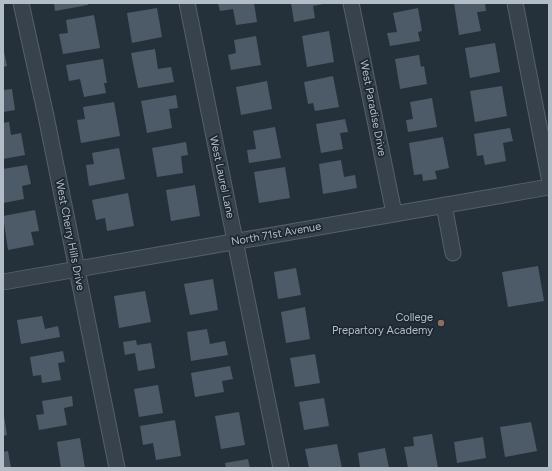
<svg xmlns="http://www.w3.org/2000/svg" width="552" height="471" viewBox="0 0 552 471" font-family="Figtree,sans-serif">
	<rect width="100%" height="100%" fill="#24313b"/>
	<path fill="#4c5b67" d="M54,3H88V5L55,11Z
		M218,3H254L257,22L236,25L233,9L220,11Z
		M291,3H323V4L313,6L315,18L294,22Z
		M454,3H485L486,11L477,12L481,31L459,35Z
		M157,8L162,37L132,43L127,13Z
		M418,8L422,31L418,32L420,41L390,46L387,33L397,32L393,13Z
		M94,15L100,48L63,54L59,34L68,33L66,20Z
		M329,31L334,62L307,67L302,36Z
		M256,36L261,65L231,70L228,55L236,53L234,40Z
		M495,43L500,72L470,78L465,48Z
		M3,47L7,66L3,67Z
		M155,49L158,69L171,67L174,82L138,88L131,53Z
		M419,55L421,67L424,66L427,84L400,89L395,59Z
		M103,59L107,83H104L106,93L84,97L80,79L69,81L66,65Z
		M333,76L339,107L315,111L313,103L308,104L304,82Z
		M267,81L272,109L241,115L236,87Z
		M502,86L507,116L475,122L470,91Z
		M12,89L15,110L3,112V90Z
		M176,95L178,108L169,109L172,128L147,133L141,101Z
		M432,98L437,127L408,132L406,120L413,119L410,102Z
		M114,102L120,136L81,143L77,120L85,119L83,107Z
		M345,119L348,132L340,133L343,149L321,153L316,124Z
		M9,122L11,135L21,133L25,155L3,159V123Z
		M275,127L281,158L249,163L247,150L256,149L253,131Z
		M510,128L513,141L503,143L506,161L485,165L483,155L477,156L474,134Z
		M443,137L449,168L435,171L437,179L423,181L422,174L414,175L409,143Z
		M186,142L188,155L181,156L183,173L157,177L152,148Z
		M119,148L125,179L89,186L86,165L94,164L92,153Z
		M341,160L344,177L355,175L357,188L323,194L319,164Z
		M27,165L31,184L22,186L24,199L3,203V169Z
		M285,167L290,198L259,203L254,172Z
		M195,185L200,216L171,221L166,190Z
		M128,193L134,226L107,231L105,218L96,220L92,200Z
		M35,210L39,231L31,232L34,245L8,250L3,216Z
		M538,266L544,301L508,307L502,272Z
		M296,268L301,295L278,299L274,272Z
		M213,279L218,310L190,315L184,284Z
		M145,291L151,322L119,328L114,296Z
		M305,307L310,339L286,343L281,312Z
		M42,316L45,329L58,326L60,337L21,344L17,320Z
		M207,329L210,344L225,341L228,355L191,361L187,332Z
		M136,340L137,345L151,343L155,368L138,371L135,353L125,355L123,342Z
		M63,351L65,362L58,363L61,380L42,383L41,375L33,376L30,357Z
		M315,354L320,383L295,387L290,358Z
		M230,366L233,379L222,381L224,392L195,397L191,373Z
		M158,385L163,413L139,417L134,389Z
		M72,396L73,406L64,408L67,425L39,430L36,415L44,414L42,401Z
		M324,398L329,426L304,430L299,402Z
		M239,412L245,445L221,449L215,416Z
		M4,416L7,435L3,436V417Z
		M175,420L181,456L156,460L153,443L143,445L140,426Z
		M531,422L537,451L505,457L500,427Z
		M432,434L438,468H408L404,447L414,446L413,437Z
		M483,437L486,458L457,463L454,442Z
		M80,438L85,468H61L57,442Z
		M337,444L342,468H309L305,449Z
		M385,448L389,468H360L358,453Z
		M8,451L11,468H3V452Z
		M248,459L250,468H226L225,463Z"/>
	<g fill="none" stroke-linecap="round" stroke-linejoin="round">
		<g stroke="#56606a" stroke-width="17">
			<path id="minor" d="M21,3L46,116L117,468
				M187,3L281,468
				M351,3L394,213
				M515,3L549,177
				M444,205L453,253
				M3,282L549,187"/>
		</g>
		<use href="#minor" stroke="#38424c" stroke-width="15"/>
	</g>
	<circle fill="#8d6e63" stroke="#1d2731" stroke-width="1.5" cx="441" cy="323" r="4"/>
	<g text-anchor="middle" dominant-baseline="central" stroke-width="3.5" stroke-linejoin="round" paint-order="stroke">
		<g font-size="11" fill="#b3bdc7" stroke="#1d2731">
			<text transform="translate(373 108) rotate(79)">West Paradise Drive</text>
			<text transform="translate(222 177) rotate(78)">West Laurel Lane</text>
			<text transform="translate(276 234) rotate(-10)">North 71st Avenue</text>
			<text transform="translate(70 235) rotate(79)">West Cherry Hills Drive</text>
		</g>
		<g font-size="11" fill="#b3bdc7" stroke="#1d2731" text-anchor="end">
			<text x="433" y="317">College<tspan x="433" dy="13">Prepartory Academy</tspan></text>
		</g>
	</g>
	<rect width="552" height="471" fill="none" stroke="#b3bdc7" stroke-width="8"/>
</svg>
